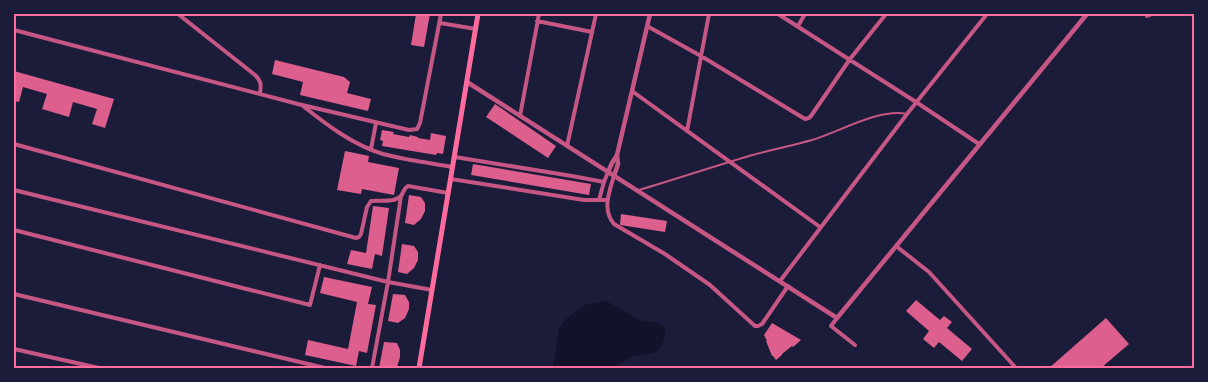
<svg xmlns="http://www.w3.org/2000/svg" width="1208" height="382" viewBox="0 0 1208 382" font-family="'Nunito Sans',sans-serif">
	<rect width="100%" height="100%" fill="#1b1b3a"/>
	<path fill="#12122b" d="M606,301L641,321L658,323L665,328L664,340L660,349L654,353L630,357L614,368H553L559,328L566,319L585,305Z"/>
	<path fill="#dd5f8e" d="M416,14H430L424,47L411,45Z
		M275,60L344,77L350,82L347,93L371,99L368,111L300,95L303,82L272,74Z
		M14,71L114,99L105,128L92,124L97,109L73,102L69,117L42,109L47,94L23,87L19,102L14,101Z
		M495,104L556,146L548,158L486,117Z
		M382,130L394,132L393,134L409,137L410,135L418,137V138L430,140L431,133L446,136L443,154L437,153L436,155L382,146L383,141L380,140Z
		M345,151L369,156L368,162L399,168L394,195L362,189L361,194L337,190Z
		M473,164L591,184L589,195L471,175Z
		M409,195L421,197L425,203V211L421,219L414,225L405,223Z
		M373,206L389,208L382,256L375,254L372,269L347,264L351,250L366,253Z
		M621,214L667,221L665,232L620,225Z
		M402,244L414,246L418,252V260L414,268L407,274L398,272Z
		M324,277L372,287L368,304L376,305L367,353L359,351L356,366L305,355L308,340L348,349L357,302L320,293Z
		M393,294L405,295L409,302V309L405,318L398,323L388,321Z
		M916,300L940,320L944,316L952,322L947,328L972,349L962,361L939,342L934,348L923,339L929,331L906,311Z
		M1106,318L1129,344L1101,368H1049Z
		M772,323L801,340L793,347L792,346L782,354V355L776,360L773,356H772L766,341H767L764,335Z
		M384,342L397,343L400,350V357L397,367L394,368H379Z"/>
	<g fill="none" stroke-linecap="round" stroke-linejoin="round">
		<path stroke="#c65784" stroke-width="2" d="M639,190C676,179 712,167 749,156C770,150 791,146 812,140C839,132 879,108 907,114"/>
		<path stroke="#c65784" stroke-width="4" d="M178,14L255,75C262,82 261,85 260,94
			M778,14L916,102L979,144
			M1147,16L1152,14
			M537,21L592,32
			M440,23L476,29
			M647,26L701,56L805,119L809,118L811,116L850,59L886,14
			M798,26L805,14
			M14,30L298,104L409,130L417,129L420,123L441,14
			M632,91L820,227
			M303,106C327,125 353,145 383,154C406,160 430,163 453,167
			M520,116L539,14
			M687,131L709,14
			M14,144L356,238L359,237L361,234L367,207L371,201C380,200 394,203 401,196C404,192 403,189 408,186L448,193
			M567,146L596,14
			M371,149L376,123
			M455,157L572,176L604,182L608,172
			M614,176C609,192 602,210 614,224L665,254L710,285L755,326H758L762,324L788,286
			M451,179L584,200H607
			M14,190L388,282L432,290
			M599,200L604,182
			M14,230L310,305L320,265
			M896,246L929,272L1016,368
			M780,281L907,114L987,14
			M14,294L325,368
			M837,318L831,326L855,345
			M14,349L99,368
			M372,368L388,282L401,196"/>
		<path stroke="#c65784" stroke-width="4.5" d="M467,82L837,318L1087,14
			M608,172L612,163L617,155
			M614,176L618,164L617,155L650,14"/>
		<path stroke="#ff6b9d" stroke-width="5" d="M419,368L478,14"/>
	</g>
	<rect width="1208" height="382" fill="none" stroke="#1b1b3a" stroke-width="30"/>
	<rect x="15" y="15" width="1178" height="352" fill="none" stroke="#ff6b9d" stroke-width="2"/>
</svg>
